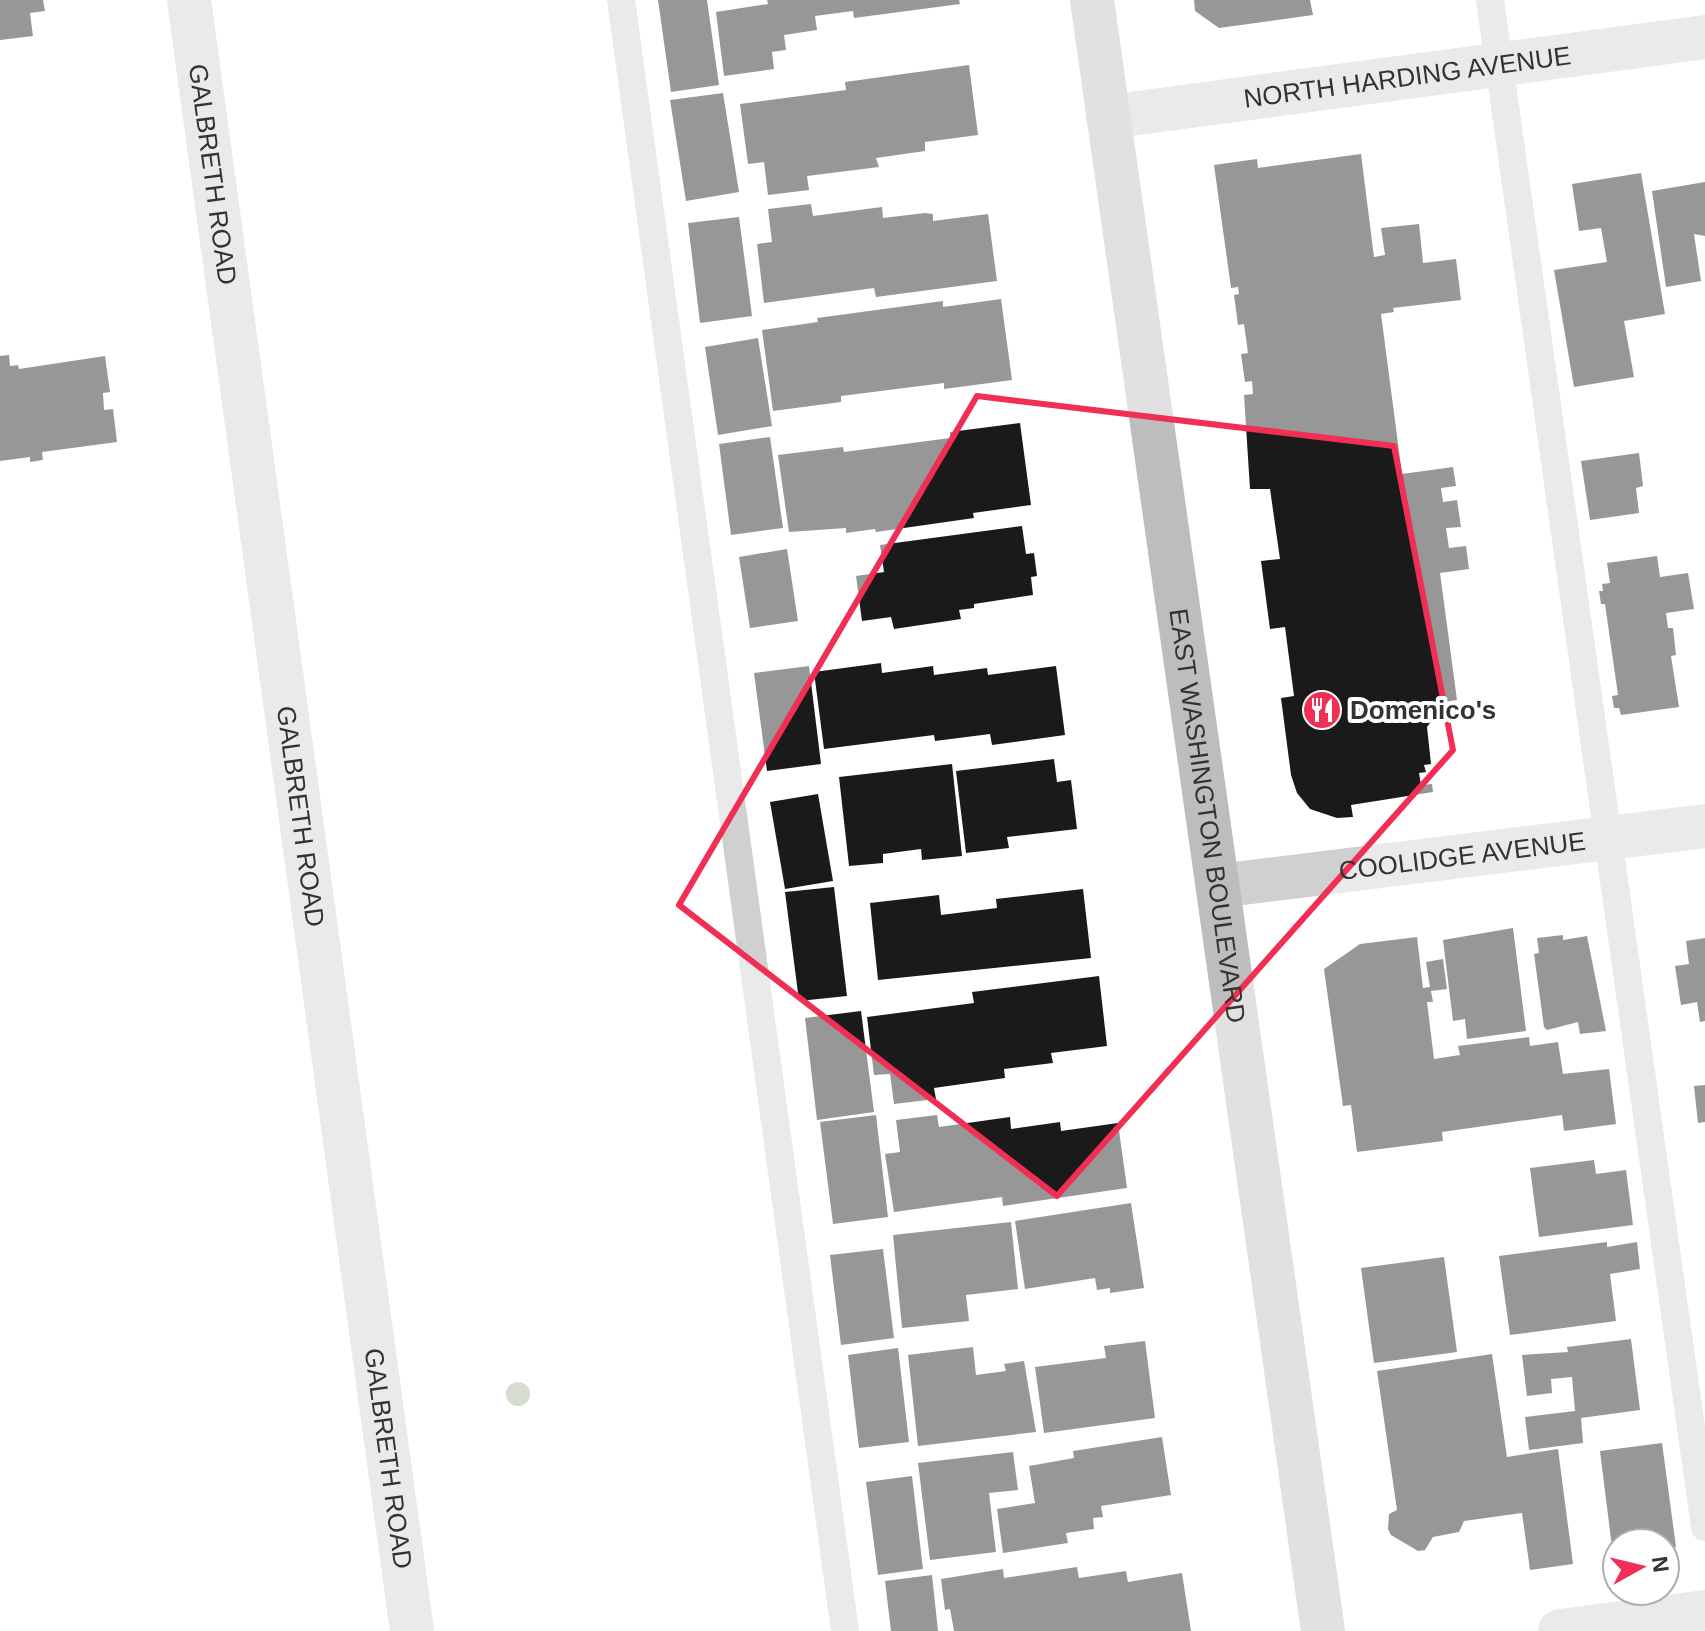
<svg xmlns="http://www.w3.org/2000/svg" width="1705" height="1631" viewBox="0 0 1705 1631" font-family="Helvetica,sans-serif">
	<rect width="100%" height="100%" fill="#fff"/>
	<path fill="#1a1a1a" d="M0,0H43L45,11L30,13L33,36L0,40Z
		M658,0H707L719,85L671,92Z
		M767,0H959L960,4L854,18L853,11L815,16L817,30L784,35L786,50L772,52L774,69L724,76L716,12L768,4Z
		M1194,0H1310L1313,15L1219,28L1195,11Z
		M969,65L978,135L925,142V151L876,158L879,167L807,176L809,190L768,195L764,162L748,164L740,104L846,90L845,82Z
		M723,93L739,192L686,201L670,100Z
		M1361,154L1374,257L1385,255L1381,228L1419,224L1423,263L1456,259L1461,300L1393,308L1394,312L1381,314L1402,474L1453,467L1456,486L1441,488L1443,502L1457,500L1461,527L1446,528L1449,548L1466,546L1469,569L1440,573L1457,700L1445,702L1427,727L1431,764L1424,765L1426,772L1419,773L1421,785L1432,784L1433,792L1351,805L1353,817L1337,818L1310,809L1297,793L1291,775L1281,698L1294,696L1285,627L1270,629L1261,561L1280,559L1270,489H1250L1244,395L1253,394L1252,381L1245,382L1241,354L1248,353L1244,324L1238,325L1234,295L1239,294L1238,287L1231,288L1214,165L1257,159L1258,168Z
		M1641,173L1665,314L1624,321L1634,377L1574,387L1554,270L1607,262L1601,228L1579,231L1572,184Z
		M1705,182V236L1694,234L1701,281L1666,287L1652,191Z
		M811,204L813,216L882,207L883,218L925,213L933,214V221L988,214L997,281L876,297L874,288L764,303L757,244L772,242L768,209Z
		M739,217L752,316L700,323L688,223Z
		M1001,299L1012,380L944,389V383L841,396V402L773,411L762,330L818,322L817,318L943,301V307Z
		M758,338L772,426L718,435L705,347Z
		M9,355L10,366L18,365L19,369L105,356L110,392L103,393L104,410L113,409L117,442L42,452L43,460L30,462V457L0,461V356Z
		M1020,423L1031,505L973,513L974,518L876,532L875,529L846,533V528L789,532L778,455L843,447L844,452L950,438V432Z
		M770,437L783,528L731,535L719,444Z
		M1639,453L1643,486L1636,488L1639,513L1590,520L1581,461Z
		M1022,526L1026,554L1034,553L1037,576L1031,577L1033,595L974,604V608L959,610L961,619L894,629L891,617L862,621L856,576L884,572L880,545Z
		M787,549L798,621L750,628L739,557Z
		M1657,556L1660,577L1688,573L1694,609L1666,613L1668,628H1673L1676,655L1671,656L1679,707L1621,715L1619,708H1614L1612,696L1618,695L1605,604H1601L1599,591H1603L1602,584L1610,583L1607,563Z
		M881,663L882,673L933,666L934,675L987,668L988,675L1056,666L1065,735L992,745L990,734L935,741L934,735L824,749L814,672Z
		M809,666L821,764L767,771L754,673Z
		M1054,759L1057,782L1071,780L1077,829L1007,837L1009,848L966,853L956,771Z
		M952,764L962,856L922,860L921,849L883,854V863L849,866L839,777Z
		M818,794L833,881L785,889L770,802Z
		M834,887L847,996L799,1001L785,892Z
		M1083,889L1091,958L878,980L870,903L939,895L941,915L997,908L996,899Z
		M1513,928L1526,1031L1467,1039L1465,1019L1453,1021L1443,940Z
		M1563,935V940L1587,936L1606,1031L1580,1034L1578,1022L1547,1030L1544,1027L1534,954L1539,953L1537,938Z
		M1417,937L1423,988L1430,987L1426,962L1443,959L1447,989L1431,991L1433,1002H1427L1434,1059L1460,1055L1458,1046L1529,1037L1530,1046L1558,1042L1563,1074L1609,1069L1616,1124L1564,1131L1562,1115L1442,1132L1443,1141L1357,1152L1351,1105L1343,1106L1324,969L1360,944Z
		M1705,938V1021L1700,1022L1697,1002L1681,1005L1675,966L1689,964L1686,941Z
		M1099,976L1107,1046L1051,1053L1053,1063L1004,1069L1005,1078L934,1088L936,1099L894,1104L890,1074L874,1075L867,1017L974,1003L972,992Z
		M861,1011L874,1112L817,1120L805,1018Z
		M1705,1085V1122L1698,1123L1694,1086Z
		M876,1115L888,1217L833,1224L820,1122Z
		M937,1115L939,1127L1010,1117L1011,1129L1060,1122L1061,1131L1118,1123L1127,1188L1003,1206L1002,1197L894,1212L885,1154L900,1152L896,1120Z
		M1594,1160L1596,1174L1626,1170L1633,1225L1539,1237L1530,1168Z
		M1131,1203L1144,1288L1110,1293V1288L1097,1290L1095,1278L1025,1289L1015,1221Z
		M1011,1222L1018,1289L966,1295L969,1321L902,1328L893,1235Z
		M1607,1242V1247L1637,1242L1640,1269L1610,1274L1616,1321L1510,1335L1499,1256Z
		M883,1249L894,1338L841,1345L830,1255Z
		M1444,1257L1457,1352L1374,1363L1361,1268Z
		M1631,1339L1640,1410L1581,1418L1583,1443L1529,1450L1525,1417L1575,1411L1572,1377L1551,1379L1552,1393L1527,1396L1522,1355L1568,1352L1567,1347Z
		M1145,1341L1155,1418L1044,1433L1035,1367L1106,1358L1104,1346Z
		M973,1347L976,1375L1006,1371L1004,1364L1024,1361L1036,1432L918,1446L908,1355Z
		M898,1348L909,1442L859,1448L848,1355Z
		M1492,1354L1507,1457L1558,1449L1573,1564L1530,1570L1522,1513L1464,1521L1459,1532L1433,1537L1425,1550L1418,1551L1391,1535L1388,1529L1389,1514L1397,1510L1377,1371Z
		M1162,1437L1171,1495L1101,1506L1103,1517L1093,1518L1094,1529L1066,1533L1068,1543L1003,1553L997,1509L1035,1503L1029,1466L1074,1458L1073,1451Z
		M1662,1443L1676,1547L1665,1548V1543H1617V1554L1613,1555L1600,1451Z
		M1013,1452L1018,1490L989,1493L996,1552L930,1560L918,1463Z
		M912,1476L923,1569L878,1575L866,1482Z
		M1077,1567L1079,1578L1126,1571L1128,1582L1182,1573L1191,1631H954L950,1609L945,1610L941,1579L1003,1569L1004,1578Z
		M932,1575L938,1631H891L885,1581Z"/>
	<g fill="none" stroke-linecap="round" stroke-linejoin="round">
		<path stroke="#d0d0d0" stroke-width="28" d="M621,0L845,1631
			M1490,0L1705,1527"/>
		<g stroke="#d0d0d0" stroke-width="44">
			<path id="s1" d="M189,0L412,1631"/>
			<path id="s2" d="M1108,117L1705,37"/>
			<path id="s3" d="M1218,886L1705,826"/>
			<path d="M1560,1631L1705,1612"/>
		</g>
		<path stroke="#bdbdbd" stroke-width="44" id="s4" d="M1092,0L1323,1631"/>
	</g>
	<circle fill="#a5b294" cx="518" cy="1394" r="12"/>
	<path d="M0 0H1705V1631H0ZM977,396L1394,446L1453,750L1057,1196L679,905Z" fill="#fff" fill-opacity=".55" fill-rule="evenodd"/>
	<path fill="none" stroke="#f12e53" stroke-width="6" stroke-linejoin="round" d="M977,396L1394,446L1453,750L1057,1196L679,905Z"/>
	<defs>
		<g id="restaurant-disc" transform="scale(2)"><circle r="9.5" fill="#f12e53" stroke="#fff"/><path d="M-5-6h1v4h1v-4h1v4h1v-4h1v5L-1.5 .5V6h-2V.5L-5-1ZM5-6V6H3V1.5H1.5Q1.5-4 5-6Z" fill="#fff"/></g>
	</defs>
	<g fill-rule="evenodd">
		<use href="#restaurant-disc" x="1322" y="710"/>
	</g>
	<g text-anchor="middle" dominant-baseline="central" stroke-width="8" stroke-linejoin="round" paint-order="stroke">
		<g font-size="26" fill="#333" stroke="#fff">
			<text stroke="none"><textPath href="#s2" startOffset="302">NORTH HARDING AVENUE</textPath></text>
			<text stroke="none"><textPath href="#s1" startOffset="176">GALBRETH ROAD</textPath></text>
			<text stroke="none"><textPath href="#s1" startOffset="824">GALBRETH ROAD</textPath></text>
			<text stroke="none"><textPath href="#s4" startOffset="824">EAST WASHINGTON BOULEVARD</textPath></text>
			<text stroke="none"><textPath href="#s3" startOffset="246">COOLIDGE AVENUE</textPath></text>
			<text stroke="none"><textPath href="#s1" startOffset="1472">GALBRETH ROAD</textPath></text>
		</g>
		<g font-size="26" font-weight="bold" fill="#333" stroke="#fff" text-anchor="start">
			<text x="1350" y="710">Domenico's</text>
		</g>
	</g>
	<g transform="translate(1641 1567) rotate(82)"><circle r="38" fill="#ffffff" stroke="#adadad" stroke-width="2"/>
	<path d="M0-6L14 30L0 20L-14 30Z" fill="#f12e53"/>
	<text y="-12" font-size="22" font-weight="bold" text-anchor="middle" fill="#333333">N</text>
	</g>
</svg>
